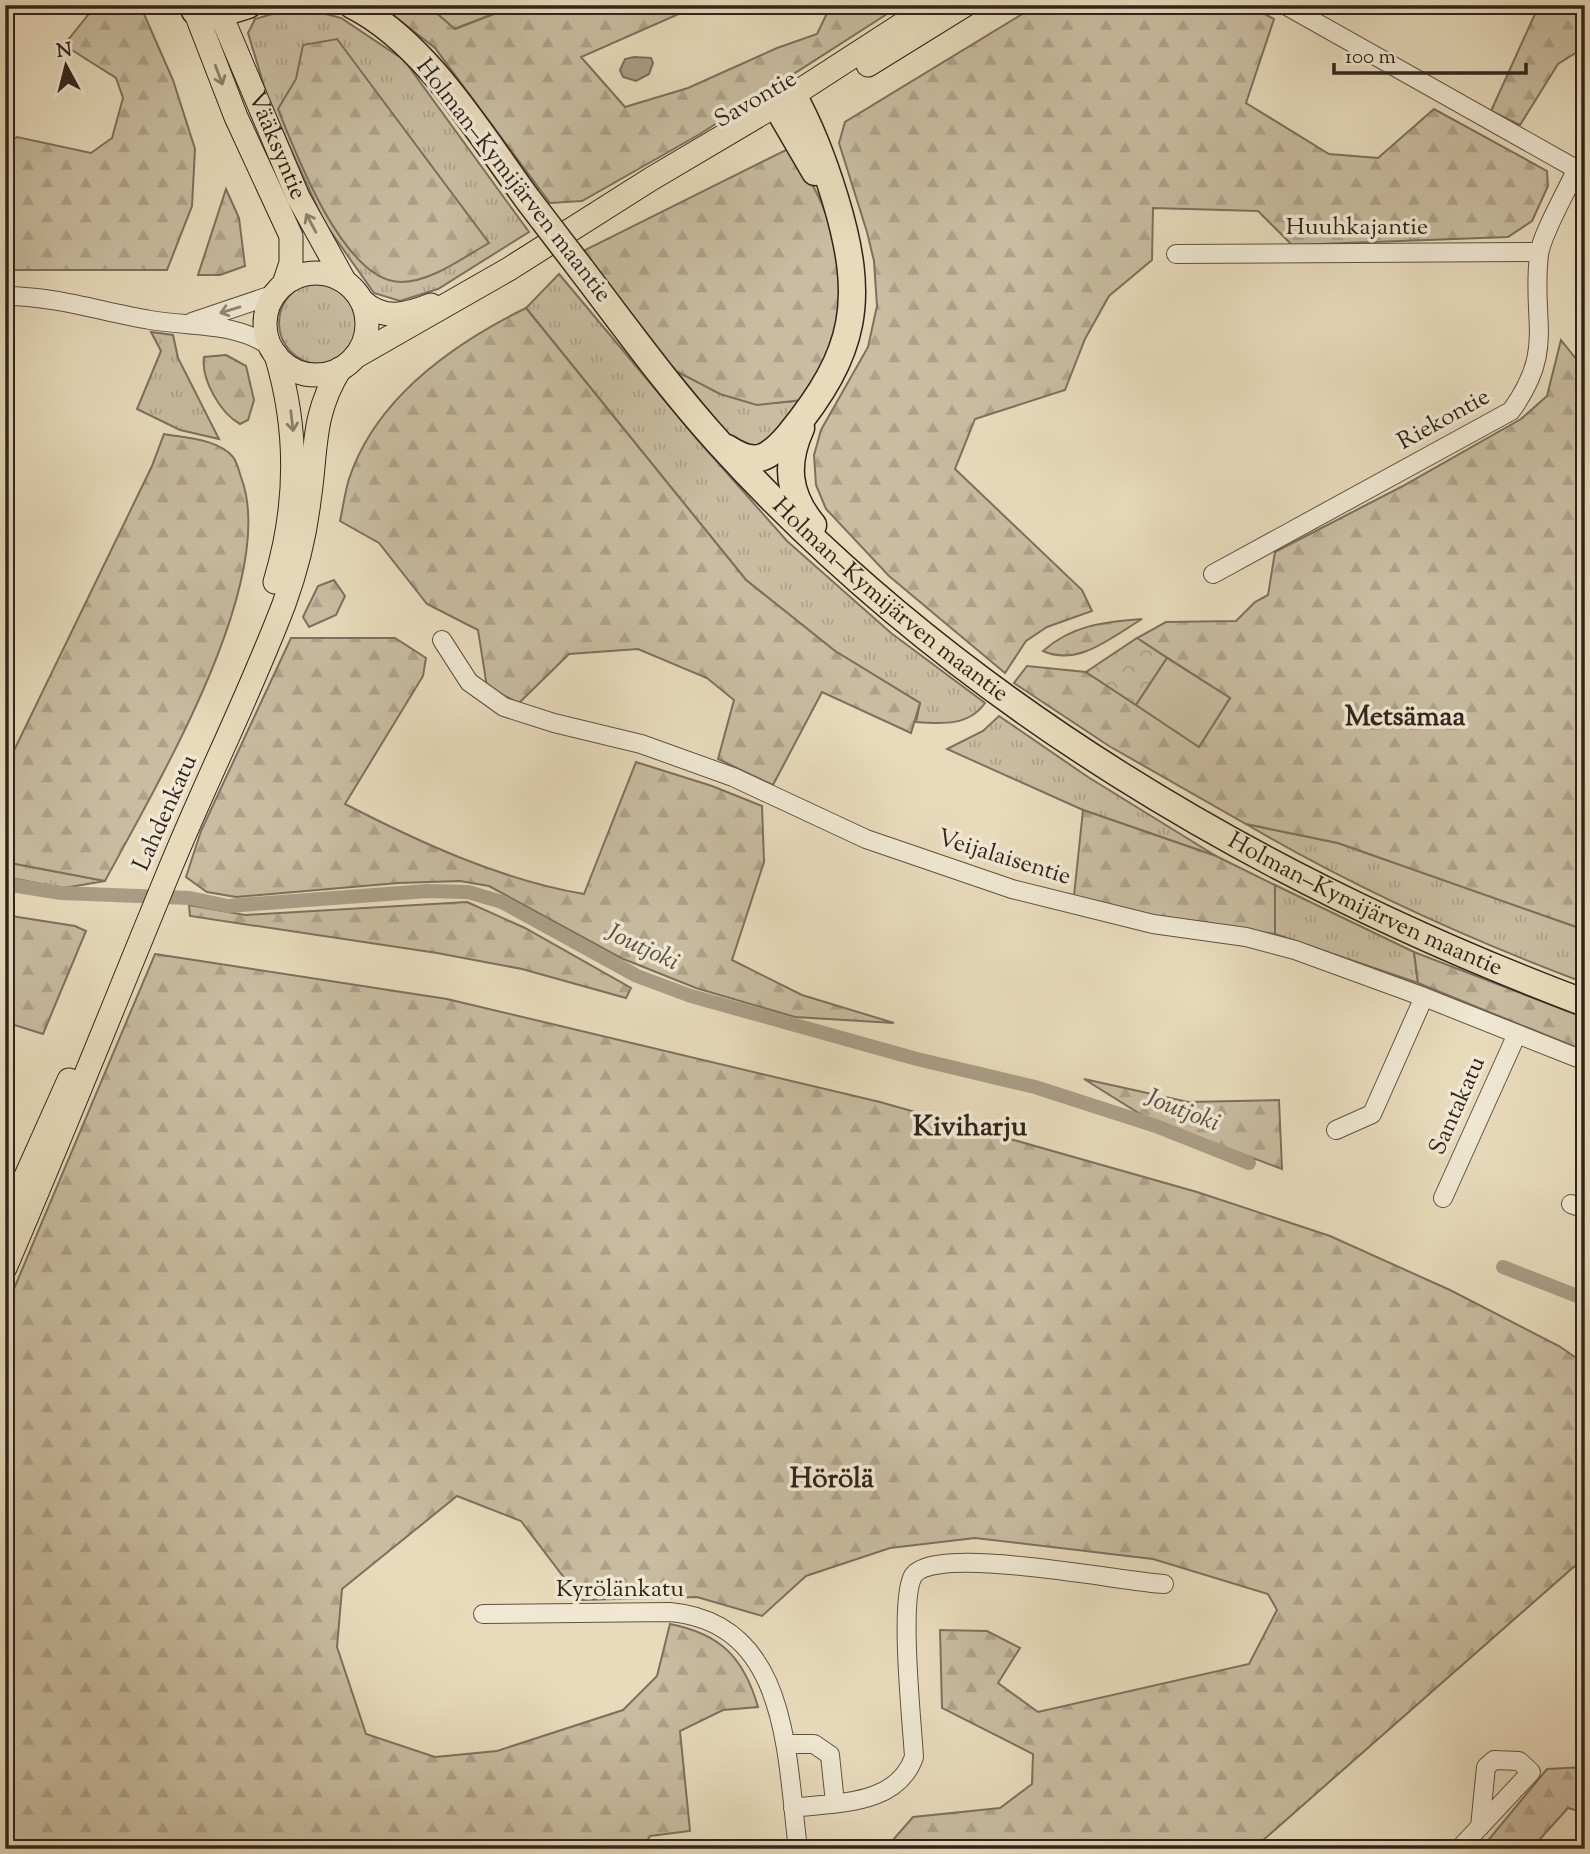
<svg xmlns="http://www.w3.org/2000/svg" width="1590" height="1854" viewBox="0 0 1590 1854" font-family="'Sorts Mill Goudy',serif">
	<defs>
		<pattern id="grass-tufts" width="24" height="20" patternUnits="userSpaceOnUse" patternTransform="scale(1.75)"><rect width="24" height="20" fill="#c9bca1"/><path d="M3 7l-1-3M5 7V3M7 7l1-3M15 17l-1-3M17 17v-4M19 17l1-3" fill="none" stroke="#ada18a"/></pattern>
		<pattern id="forest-firs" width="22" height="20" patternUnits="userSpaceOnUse" patternTransform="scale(1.75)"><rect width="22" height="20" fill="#c9bca1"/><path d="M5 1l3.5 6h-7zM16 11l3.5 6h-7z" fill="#ada18a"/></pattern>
		<pattern id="park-crowns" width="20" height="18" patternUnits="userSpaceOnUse" patternTransform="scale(1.75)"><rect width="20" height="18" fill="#c9bca1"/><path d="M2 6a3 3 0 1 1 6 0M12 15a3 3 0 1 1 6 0" fill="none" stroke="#ada18a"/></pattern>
	</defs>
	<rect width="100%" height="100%" fill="#e8dbbc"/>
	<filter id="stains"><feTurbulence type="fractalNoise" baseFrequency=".00286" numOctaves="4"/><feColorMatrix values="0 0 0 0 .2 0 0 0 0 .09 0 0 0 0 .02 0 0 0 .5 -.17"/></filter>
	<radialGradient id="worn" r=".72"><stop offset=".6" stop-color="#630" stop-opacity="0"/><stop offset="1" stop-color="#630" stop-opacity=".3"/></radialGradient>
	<path fill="url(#grass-tufts)" stroke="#7d705e" stroke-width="2" d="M427,5H517L454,29Z
		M307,9L341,18L404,60L529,232L438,289L400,301L374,293L324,222L268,99L248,33L255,19L279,12Z
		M559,274L697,439L787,541L891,633L985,703C969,726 942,724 916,722L920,703L835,651L746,580L526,308Z
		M279 323a41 41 0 1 1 82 0a41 41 0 1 1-82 0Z
		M151,332L173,335L178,358L219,439L180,430L137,409L161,351Z
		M676,371C716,392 756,409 802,400L765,449L734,442Z
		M999,716L1088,777L1216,856L1083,810L947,749L983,731Z
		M1246,824L1338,843L1585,930V983C1468,939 1353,887 1246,824Z
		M5,862L105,881L64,888L5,877Z
		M1275,885L1414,952L1418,983L1275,934Z"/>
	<path fill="url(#forest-firs)" stroke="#7d705e" stroke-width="2" d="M96,5H140L173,80L195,149L192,206L167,270H5V144L17,137L91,153L112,138L123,98L116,78L64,45Z
		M380,5H427L455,29L518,5H699L581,57L625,107L688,88L777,48L817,34L831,5H901L700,134L582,201L550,203L435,48Z
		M1037,5H1247L1274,19L1246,103L1329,154L1378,158L1434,109L1547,171L1548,186L1532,221L1508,237L1292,245L1258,211L1153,208L1152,260L1109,296L1085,339L1065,390L975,419L955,469L1082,590L1092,611L1047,627L1026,641L1005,673L889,576L826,509L816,485L814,455L821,430L868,347L877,306L874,261L867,232L839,143L845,122Z
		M1539,5H1585V47L1558,64L1520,125L1491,111Z
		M337,39L489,243C464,257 431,282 401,282C344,282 296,154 278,109L296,79L303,45Z
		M788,149C836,206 861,300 823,369C817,380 809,390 802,400L757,405L720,394L676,371L583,251Z
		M226,189L239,218L245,266L220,275H198Z
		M526,308L746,580L835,651L920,703L911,733L822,692L773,785L718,759L734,700L707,678L638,649L569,654L519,703L487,687L478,630L427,604L379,543L340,521C343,507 345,492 349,479C376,397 453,344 526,308Z
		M1561,340L1577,360L1585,355V930L1338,843L1246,824L1109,746L1014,683L1027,666L1086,672L1199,746L1230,698L1137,638L1166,622L1236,621L1255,602L1268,595L1275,552L1401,487L1521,419L1547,396Z
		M226,355L246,366L254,400L248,420L240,424C220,413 201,379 204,357Z
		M164,434C186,438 218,439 233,457C237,462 239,471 241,477C280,580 155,787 105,881L5,862V769L152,466Z
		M334,580L345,596L336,615L309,627L303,617L318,586Z
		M1142,619C1112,637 1078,667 1043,651C1072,625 1104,622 1142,619Z
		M291,638H395L426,658L423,676L345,804C419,842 501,880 584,894L636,762L712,786L762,806L764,862L732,960L802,995L894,1023L795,1017L696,988L621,958L489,886L460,881L398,883L236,897L207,892L186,877L201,831Z
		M1083,810L1216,856L1275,885V934L1152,916L1074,896Z
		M467,902L525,928L631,988L626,998L522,969L437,953L190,916L189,905L245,915Z
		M5,915L75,926L86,931L43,1034L5,1022Z
		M1414,952L1585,1018V1051L1418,983Z
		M155,954L447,999L880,1102L1197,1192L1330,1236L1450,1290L1559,1346L1585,1364V1557L1253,1849H1023L1017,1840L995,1849H894L892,1841L913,1817L1000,1808L1032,1784L1033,1754L942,1708L940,1630L987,1631L1020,1648L998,1683L1038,1712L1249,1664L1277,1610L1268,1594L1153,1559L975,1538L890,1548L806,1576L762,1616L697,1597L581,1600L521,1521L457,1496L342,1589L337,1647L366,1734L435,1757L497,1751L623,1710L657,1676L670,1624C721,1634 744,1658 758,1707L723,1710L680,1731L690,1831L650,1836L642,1849H5V1310Z
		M1084,1079L1188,1102L1279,1100L1282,1169L1145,1117Z
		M1585,1767V1813L1568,1808L1531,1849H1481L1547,1769Z"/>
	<path fill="url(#park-crowns)" stroke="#7d705e" stroke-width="2" d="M1137,638L1167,658L1136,705L1086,672Z"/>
	<path fill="#c9bca1" stroke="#7d705e" stroke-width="2" d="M1167,658L1230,698L1199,747L1136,705Z"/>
	<path fill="#aa9d86" stroke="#7a6d5c" stroke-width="2" d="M634,57L651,58L653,63L649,74L636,81L623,77L620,70L625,59Z"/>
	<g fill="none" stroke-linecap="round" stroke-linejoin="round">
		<path stroke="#aa9d86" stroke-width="14" d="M5,884L61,893L190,898L228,906L427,891L468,892L502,902L637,976L691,996L917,1059L1035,1087L1156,1126L1249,1163
			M1503,1267L1585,1299"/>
		<g stroke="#5f5244" stroke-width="20">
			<path id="minor" d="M1285,5L1585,174
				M1176,254L1539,252
				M5,296C55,296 102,312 150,320C191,327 236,322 271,347
				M192,322L275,294
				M1213,574L1511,411C1556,349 1531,322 1539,255C1541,235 1567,191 1576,170
				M442,640L469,682L504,707L554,723L641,744L733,777L866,839L1012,889L1153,924L1246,937L1295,950L1424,997L1585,1061
				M1336,1130L1372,1114L1424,997
				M1443,1198L1517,1034
				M1571,1204L1585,1209
				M483,1614L670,1612C790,1623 786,1757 798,1849
				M785,1744H814L830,1755L835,1803
				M793,1808C837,1802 897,1806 914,1757C912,1723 899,1601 913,1576C933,1543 1122,1582 1164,1584
				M1459,1849L1531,1772L1519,1761L1494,1760L1486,1767L1480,1827"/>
		</g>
		<g stroke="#31241c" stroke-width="25">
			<g id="major">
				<path d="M195,11L236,117L291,236V263L284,284"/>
				<path id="s1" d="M221,15L298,197L345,282"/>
				<path d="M868,65L965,5"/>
				<circle cx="316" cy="324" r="51"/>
				<path d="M362,301C384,321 406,315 431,305"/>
				<path d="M355,357L509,269L651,179L793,95L932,5"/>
				<path d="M275,582C298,506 299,431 276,355"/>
				<path d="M5,1223L69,1080"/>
				<path d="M5,1268C61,1138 113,1007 167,876C204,785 249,696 284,604C296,571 305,536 309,501C317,450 311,416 340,369"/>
			</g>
		</g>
		<g stroke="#31241c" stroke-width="29">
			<g id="highway">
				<path d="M192,5L195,11L213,16L248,5"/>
				<path d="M352,5C426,42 481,136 529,201"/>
				<path d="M776,105L815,172"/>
				<path id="s2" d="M581,269C626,328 669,388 719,443C952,700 1263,882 1585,1003"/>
				<path d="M801,428C785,463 787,494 813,525"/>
				<path d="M727,448C756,467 768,459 789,435C857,352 866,300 835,198C824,162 812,129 793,95"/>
			</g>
		</g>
		<use href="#minor" stroke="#f0e8d3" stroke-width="18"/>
		<use href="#major" stroke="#e8dbbc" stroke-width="23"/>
		<use href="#highway" stroke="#e8dbbc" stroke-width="26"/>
		<g stroke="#31241c" stroke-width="29" stroke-linecap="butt">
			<path id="highway-bridge" d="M529,201L581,269"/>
		</g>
		<use href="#highway-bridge" stroke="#e8dbbc" stroke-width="26"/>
	</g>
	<defs><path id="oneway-shaft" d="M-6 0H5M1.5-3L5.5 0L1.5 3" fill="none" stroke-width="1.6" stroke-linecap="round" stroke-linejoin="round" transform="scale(1.75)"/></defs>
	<g stroke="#8c806c">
		<use href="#oneway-shaft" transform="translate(219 75) rotate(69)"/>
		<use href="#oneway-shaft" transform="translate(311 223) rotate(-118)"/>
		<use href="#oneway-shaft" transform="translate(292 421) rotate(83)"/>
	</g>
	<use stroke="#908678" href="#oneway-shaft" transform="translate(230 310) rotate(163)"/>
	<g text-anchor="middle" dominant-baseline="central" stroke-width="7" stroke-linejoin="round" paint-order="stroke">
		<g font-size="24" fill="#31241c" stroke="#f0e8d3">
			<text transform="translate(756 100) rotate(-30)">Savontie</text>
			<text stroke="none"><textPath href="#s1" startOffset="142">Vääksyntie</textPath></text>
			<text transform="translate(513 181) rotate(52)">Holman–Kymijärven maantie</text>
			<text x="1357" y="228">Huuhkajantie</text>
			<text transform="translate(1444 420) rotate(-29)">Riekontie</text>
			<text stroke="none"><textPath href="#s2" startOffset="455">Holman–Kymijärven maantie</textPath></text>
			<text transform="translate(166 813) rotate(-66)">Lahdenkatu</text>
			<text transform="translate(1004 858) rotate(17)">Veijalaisentie</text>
			<text stroke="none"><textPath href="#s2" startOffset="1022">Holman–Kymijärven maantie</textPath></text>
			<text transform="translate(1458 1106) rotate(-66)">Santakatu</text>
			<text x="620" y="1590">Kyrölänkatu</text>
		</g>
		<g font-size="26" font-style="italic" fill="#5b4e41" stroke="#f0e8d3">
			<text transform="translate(642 948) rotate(25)">Joutjoki</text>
			<text transform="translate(1182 1111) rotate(21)">Joutjoki</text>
		</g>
		<g font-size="28" font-weight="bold" fill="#31241c" stroke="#f0e8d3">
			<text x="1405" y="718">Metsämaa</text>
			<text x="970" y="1128">Kiviharju</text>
			<text x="832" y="1480">Hörölä</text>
		</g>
	</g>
	<rect width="1590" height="1854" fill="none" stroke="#e8dbbc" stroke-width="28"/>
	<rect x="7" y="7" width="1576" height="1840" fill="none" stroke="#31241c" stroke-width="3.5"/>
	<rect x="14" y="14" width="1562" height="1826" fill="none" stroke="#31241c" stroke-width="2"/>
	<g transform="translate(66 66) rotate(353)" stroke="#f0e8d3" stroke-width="5" paint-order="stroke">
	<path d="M0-5L12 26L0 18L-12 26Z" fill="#31241c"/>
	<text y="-10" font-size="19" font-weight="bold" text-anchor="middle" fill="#31241c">N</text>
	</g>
	<path d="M1334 63v10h192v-10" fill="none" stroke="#31241c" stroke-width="3.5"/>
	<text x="1345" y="63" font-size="21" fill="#31241c" stroke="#f0e8d3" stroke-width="5" paint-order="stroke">100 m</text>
	<rect width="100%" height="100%" filter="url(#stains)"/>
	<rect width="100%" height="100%" fill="url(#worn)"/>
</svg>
